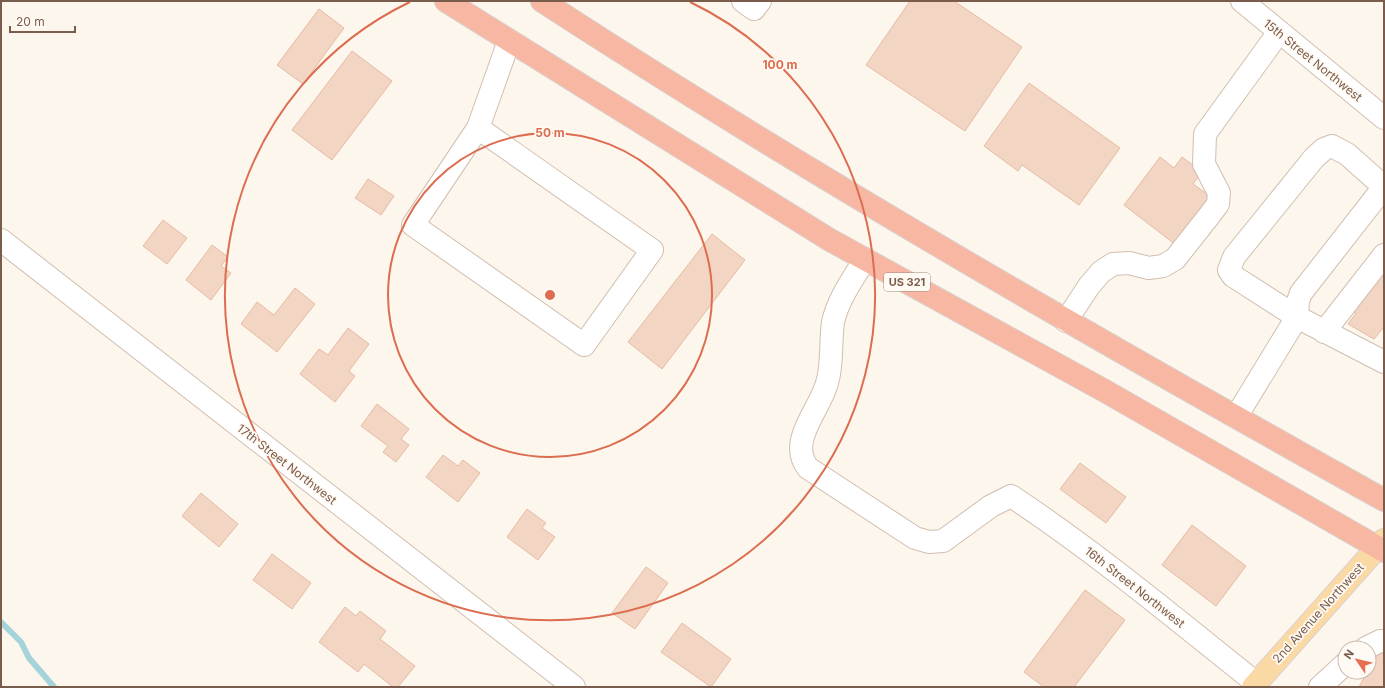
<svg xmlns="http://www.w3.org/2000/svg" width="1385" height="688" viewBox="0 0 1385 688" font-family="Inter,sans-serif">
	<rect width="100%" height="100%" fill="#fdf6ec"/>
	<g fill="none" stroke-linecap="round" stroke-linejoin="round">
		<path stroke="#a5d3da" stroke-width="6" d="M1,622L21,642L29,658L54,687"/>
	</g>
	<path fill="#f3d5c3" stroke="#e6bba3" d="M910,1H954L1022,47L965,131L866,65Z
		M319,9L344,28L303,84L277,65Z
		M352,51L392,81L332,160L292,130Z
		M1029,83L1120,148L1079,205L1022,165L1018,171L984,146Z
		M1160,157L1174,168L1182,157L1202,172L1193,184L1211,197L1176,245L1124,205Z
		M368,179L394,196L381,215L355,198Z
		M163,220L187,238L167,264L143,246Z
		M712,234L745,260L662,369L628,342Z
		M212,245L228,257L221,266L231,273L211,300L186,280Z
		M1384,271V327L1374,339L1348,324L1356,313L1353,311Z
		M295,288L315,304L277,352L241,324L257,302L274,315Z
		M348,328L369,344L349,371L355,376L335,402L300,374L319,349L328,355Z
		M377,404L409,429L401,439L409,445L396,462L383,452L388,446L361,426Z
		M443,455L458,466L463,460L480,473L458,502L426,477Z
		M1080,463L1126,497L1106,523L1060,489Z
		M201,493L238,524L219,547L182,516Z
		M527,509L546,523L542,528L555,537L538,560L507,537Z
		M1192,525L1246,566L1216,606L1162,565Z
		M272,554L311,583L292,609L253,580Z
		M646,567L668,583L635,629L612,613Z
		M1085,590L1125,620L1074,687H1044L1024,672Z
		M345,607L356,616L360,611L386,631L380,639L415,666L398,687H393L364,664L358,672L319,642Z
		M682,623L731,659L711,687L661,652Z
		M1379,650L1384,653V687H1359L1367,672H1369Z"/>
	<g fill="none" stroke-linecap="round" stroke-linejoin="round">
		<g stroke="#d1beb0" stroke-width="24">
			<path id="minor" d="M743,1L754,9L760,1
				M1242,1L1384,118
				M478,128L652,250L584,345L413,225L478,128L509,41
				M1,240L574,687
				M865,259C853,279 838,299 833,322C830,343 833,364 827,383C820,410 787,441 808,468L915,538L929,542L943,541L991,506L1011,496C1097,553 1176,619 1256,683
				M1066,321L1089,286L1101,272L1113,264L1129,263L1149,268L1163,266L1175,259L1209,216L1218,204L1219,193L1204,164L1205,134L1279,32
				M1324,332L1384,255
				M1236,417L1297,317L1298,301L1301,293L1380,192L1383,186L1347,154L1332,146L1324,149L1314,158L1234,257L1229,270L1233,276L1297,317L1384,362
				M1366,648L1380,641H1384
				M1320,687L1345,664"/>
		</g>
		<g stroke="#dad1cd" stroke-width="24">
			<path id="major" d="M1253,687L1384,540"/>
		</g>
		<g stroke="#dad1cd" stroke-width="24">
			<path id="highway" d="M446,1L830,240L1105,391L1384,551
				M542,1C816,179 1099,341 1384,500"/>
		</g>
		<use href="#minor" stroke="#fff" stroke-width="22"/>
		<use href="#major" stroke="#fbd9a5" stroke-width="22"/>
		<use href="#highway" stroke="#f7b7a3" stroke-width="22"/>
	</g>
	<g fill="none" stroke="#dc6d51" stroke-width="2">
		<circle cx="550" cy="295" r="162"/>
		<path d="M690 2A325 325 0 1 1 410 2"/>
	</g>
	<g text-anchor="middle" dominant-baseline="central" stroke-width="3.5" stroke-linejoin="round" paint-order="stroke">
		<rect fill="#fffaf3" stroke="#a28b7f" stroke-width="1" x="884" y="273" width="46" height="18" rx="3"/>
		<g font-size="11" font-weight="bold" fill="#7a5c4d">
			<text x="907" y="282">US 321</text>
		</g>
		<g font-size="12" fill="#7a5c4d" stroke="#fffaf3">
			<text transform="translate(1313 60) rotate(39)">15th Street Northwest</text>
			<text transform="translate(287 464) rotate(38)">17th Street Northwest</text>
			<text transform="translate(1135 587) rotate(38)">16th Street Northwest</text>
			<text transform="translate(1318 613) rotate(-48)">2nd Avenue Northwest</text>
		</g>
	</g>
	<circle cx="550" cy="295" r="6" fill="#dc6d51" stroke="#fffaf3" stroke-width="2"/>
	<g font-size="12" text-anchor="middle" font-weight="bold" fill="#dc6d51" stroke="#fffaf3" stroke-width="3.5" stroke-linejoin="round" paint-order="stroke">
		<text x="780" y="69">100 m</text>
		<text x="550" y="137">50 m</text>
	</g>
	<rect width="1385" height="688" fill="none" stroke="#7a5c4d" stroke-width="4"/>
	<g transform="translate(1357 660) rotate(305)"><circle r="19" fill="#fffaf3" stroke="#cabbb1"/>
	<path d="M0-3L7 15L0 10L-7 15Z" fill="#e76f51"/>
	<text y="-6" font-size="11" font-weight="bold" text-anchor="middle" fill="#7a5c4d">N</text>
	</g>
	<path d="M10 26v6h65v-6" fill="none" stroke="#7a5c4d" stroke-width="2"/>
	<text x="16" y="26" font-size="12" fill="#7a5c4d" stroke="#fffaf3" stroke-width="3" paint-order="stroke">20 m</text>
</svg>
